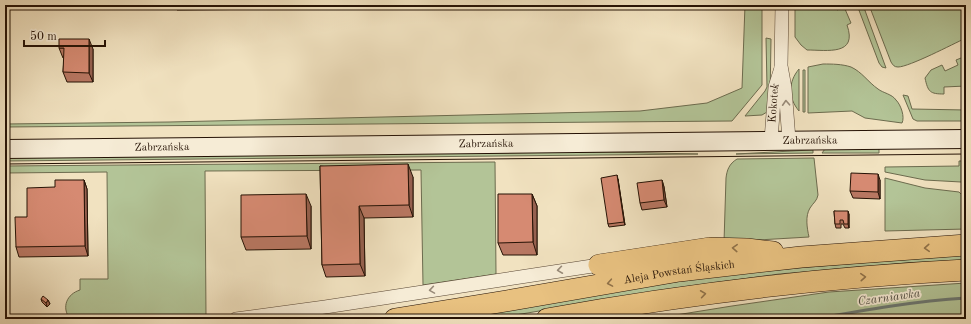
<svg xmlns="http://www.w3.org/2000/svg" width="971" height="324" viewBox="0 0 971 324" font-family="'Old Standard TT',serif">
	<rect width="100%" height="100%" fill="#f1e2c0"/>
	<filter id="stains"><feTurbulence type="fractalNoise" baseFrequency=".005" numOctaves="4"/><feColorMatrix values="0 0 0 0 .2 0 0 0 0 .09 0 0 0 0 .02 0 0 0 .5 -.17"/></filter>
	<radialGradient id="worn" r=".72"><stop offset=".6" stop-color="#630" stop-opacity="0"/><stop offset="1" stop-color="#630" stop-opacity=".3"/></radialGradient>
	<path fill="#b3c497" stroke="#6c6b4e" d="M745,5H762V85L732,121L5,127V124L169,122L640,111L707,103L742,88Z
		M795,5H834L837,10L843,8L845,9L851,23L847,25C858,56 827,50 807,50L801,45L795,37Z
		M857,5H863L886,68L882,67L879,63Z
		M869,5H966V38C953,44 909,67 898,67C894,67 893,65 891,62Z
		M766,38L771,39L770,99L767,112L762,115L745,116L765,91L767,87Z
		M966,56V86L944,87V94C930,94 928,92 925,78L931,70L942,65L945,71L958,65L956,60Z
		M823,64C832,64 842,64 851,67C862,72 868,82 878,89C883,93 892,94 896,100C901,105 905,117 902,123L865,118L852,111L808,113V67Z
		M799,69V111C788,98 788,82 799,69Z
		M803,70H805V112H803Z
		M903,95L908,96L912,109L966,110V121H917L913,119Z
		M879,148V153H822L825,149Z
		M811,150H813V153L736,154Z
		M610,152L698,154L5,161V156Z
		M814,158L818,195C817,201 813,203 810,208C805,216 807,228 809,237L724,242L726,178C727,170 729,164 737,159Z
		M959,161H966V181L961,182L925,180L885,172V167L959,166Z
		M495,162L496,274L423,285L421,170L205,171L206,317L185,319H70C61,307 67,294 80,290V279H108L107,172L5,173V166Z
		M885,178L925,188L959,192L966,199V229L885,231Z
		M966,255V260L907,263L779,274L669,289L492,319H461C541,305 622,289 703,278C790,267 878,262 966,255Z
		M966,283V319H651L732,306L829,292Z"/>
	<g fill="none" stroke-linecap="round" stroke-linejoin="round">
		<path stroke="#6c7872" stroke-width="3" d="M815,319C865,310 915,301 966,298"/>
		<g stroke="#584634" stroke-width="14">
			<g id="minor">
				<path d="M782,5L781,66L785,88L789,140"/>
				<path id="s1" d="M771,140L775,87L781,68"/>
				<path d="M236,319L325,307L599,265"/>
			</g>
		</g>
		<g stroke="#251205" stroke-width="20">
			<g id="secondary">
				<path id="s2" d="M5,149L966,139"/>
			</g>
		</g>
		<g stroke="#251205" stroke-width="22">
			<g id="primary">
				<path d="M599,265L710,248L747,249L773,252"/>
				<path id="s3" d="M395,319L506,301L679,271L801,257L966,245"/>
				<path d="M547,319C686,294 825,277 966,270"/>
			</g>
		</g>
		<use href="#minor" stroke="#f6ecd6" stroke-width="13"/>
		<use href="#secondary" stroke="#f6ecd6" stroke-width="18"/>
		<use href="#primary" stroke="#e8c180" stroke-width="21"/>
		<path stroke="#251205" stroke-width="1" d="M5,164L966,154"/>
	</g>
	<path fill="#b87762" stroke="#251205" d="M175,5H607V6L177,10Z
		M59,48L93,49V82H67L63,72L64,58H63Z
		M320,166L413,177V217L364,218L365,276L326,277L322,265Z
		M618,179L625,225L609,227L608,224Z
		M84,180L87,189L88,256L19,257L16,247L27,217L55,187Z
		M662,180L664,187L667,207L642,210L640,203Z
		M880,180V199L853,198L850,191Z
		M532,194L537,206V255H503L498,243Z
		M311,206V249L246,250L241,237Z
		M834,211L849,214V228H845L843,224H841V228H836L835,224Z
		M41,299L48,300L50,304L47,307L42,302Z"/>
	<path fill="#966150" stroke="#251205" d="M89,39L93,49V82L89,73Z
		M408,164L413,177V217L409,205Z
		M878,174L880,180V199L878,192Z
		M617,175L618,179L625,225L624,222Z
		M84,180L87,189L88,256L85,246Z
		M662,180L664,187L667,207L664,200Z
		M306,194L311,206V249L307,236Z
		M532,194L537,206V255L533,242Z
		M359,206L364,218L365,276L360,264Z
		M848,211L849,214V228L848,224Z
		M48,300L50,304L47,307L46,303Z"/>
	<path fill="#d68a72" stroke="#251205" d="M59,39H89V73L63,72L64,48H59Z
		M408,164L409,205L359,206L360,264L322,265L320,166Z
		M851,173L878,174V192L850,191Z
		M617,175L624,222L608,224L601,178Z
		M55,180H84L85,246L16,247L15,217H27V188L55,187Z
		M662,180L664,200L640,203L637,183Z
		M306,194L307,236L241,237V195Z
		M498,194H532L533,242L498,243Z
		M834,211H848V224H844L843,220H840V224H835Z
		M43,296L48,300L46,303L41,299Z"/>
	<defs><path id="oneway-chevron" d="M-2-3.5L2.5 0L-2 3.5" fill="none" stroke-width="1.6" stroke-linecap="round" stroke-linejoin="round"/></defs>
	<g stroke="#988a78">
		<use href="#oneway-chevron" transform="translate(786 103) rotate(-93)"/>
		<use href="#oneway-chevron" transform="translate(560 270) rotate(172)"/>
		<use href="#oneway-chevron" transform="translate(432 290) rotate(171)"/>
	</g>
	<g stroke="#907249">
		<use href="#oneway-chevron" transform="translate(735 248) rotate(-177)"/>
		<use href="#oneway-chevron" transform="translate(927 248) rotate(176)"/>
		<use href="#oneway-chevron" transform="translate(863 277) rotate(-4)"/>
		<use href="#oneway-chevron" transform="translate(610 283) rotate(170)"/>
		<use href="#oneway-chevron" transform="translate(703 294) rotate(-8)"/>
	</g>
	<g text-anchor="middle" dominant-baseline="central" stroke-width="3.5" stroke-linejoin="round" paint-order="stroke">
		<g font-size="11" fill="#251205" stroke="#f6ecd6">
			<text stroke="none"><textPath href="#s1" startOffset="37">Kokotek</textPath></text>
			<text stroke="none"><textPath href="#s2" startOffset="805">Zabrzańska</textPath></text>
			<text stroke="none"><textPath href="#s2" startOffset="481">Zabrzańska</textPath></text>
			<text stroke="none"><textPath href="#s2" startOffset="157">Zabrzańska</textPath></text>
			<text stroke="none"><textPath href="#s3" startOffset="288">Aleja Powstań Śląskich</textPath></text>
		</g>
		<g font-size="12" font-style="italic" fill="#4f4e44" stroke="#f6ecd6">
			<text transform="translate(889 298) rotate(-8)">Czarniawka</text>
		</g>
	</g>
	<rect width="971" height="324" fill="none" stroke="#f1e2c0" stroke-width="20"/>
	<rect x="6" y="6" width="959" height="312" fill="none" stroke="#251205" stroke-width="2"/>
	<rect x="10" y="10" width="951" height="304" fill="none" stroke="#251205"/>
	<path d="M24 40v6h81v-6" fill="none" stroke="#251205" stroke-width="2"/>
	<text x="30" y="40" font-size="12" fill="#251205" stroke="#f6ecd6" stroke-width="3" paint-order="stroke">50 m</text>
	<rect width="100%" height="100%" filter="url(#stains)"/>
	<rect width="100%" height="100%" fill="url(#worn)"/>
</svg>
